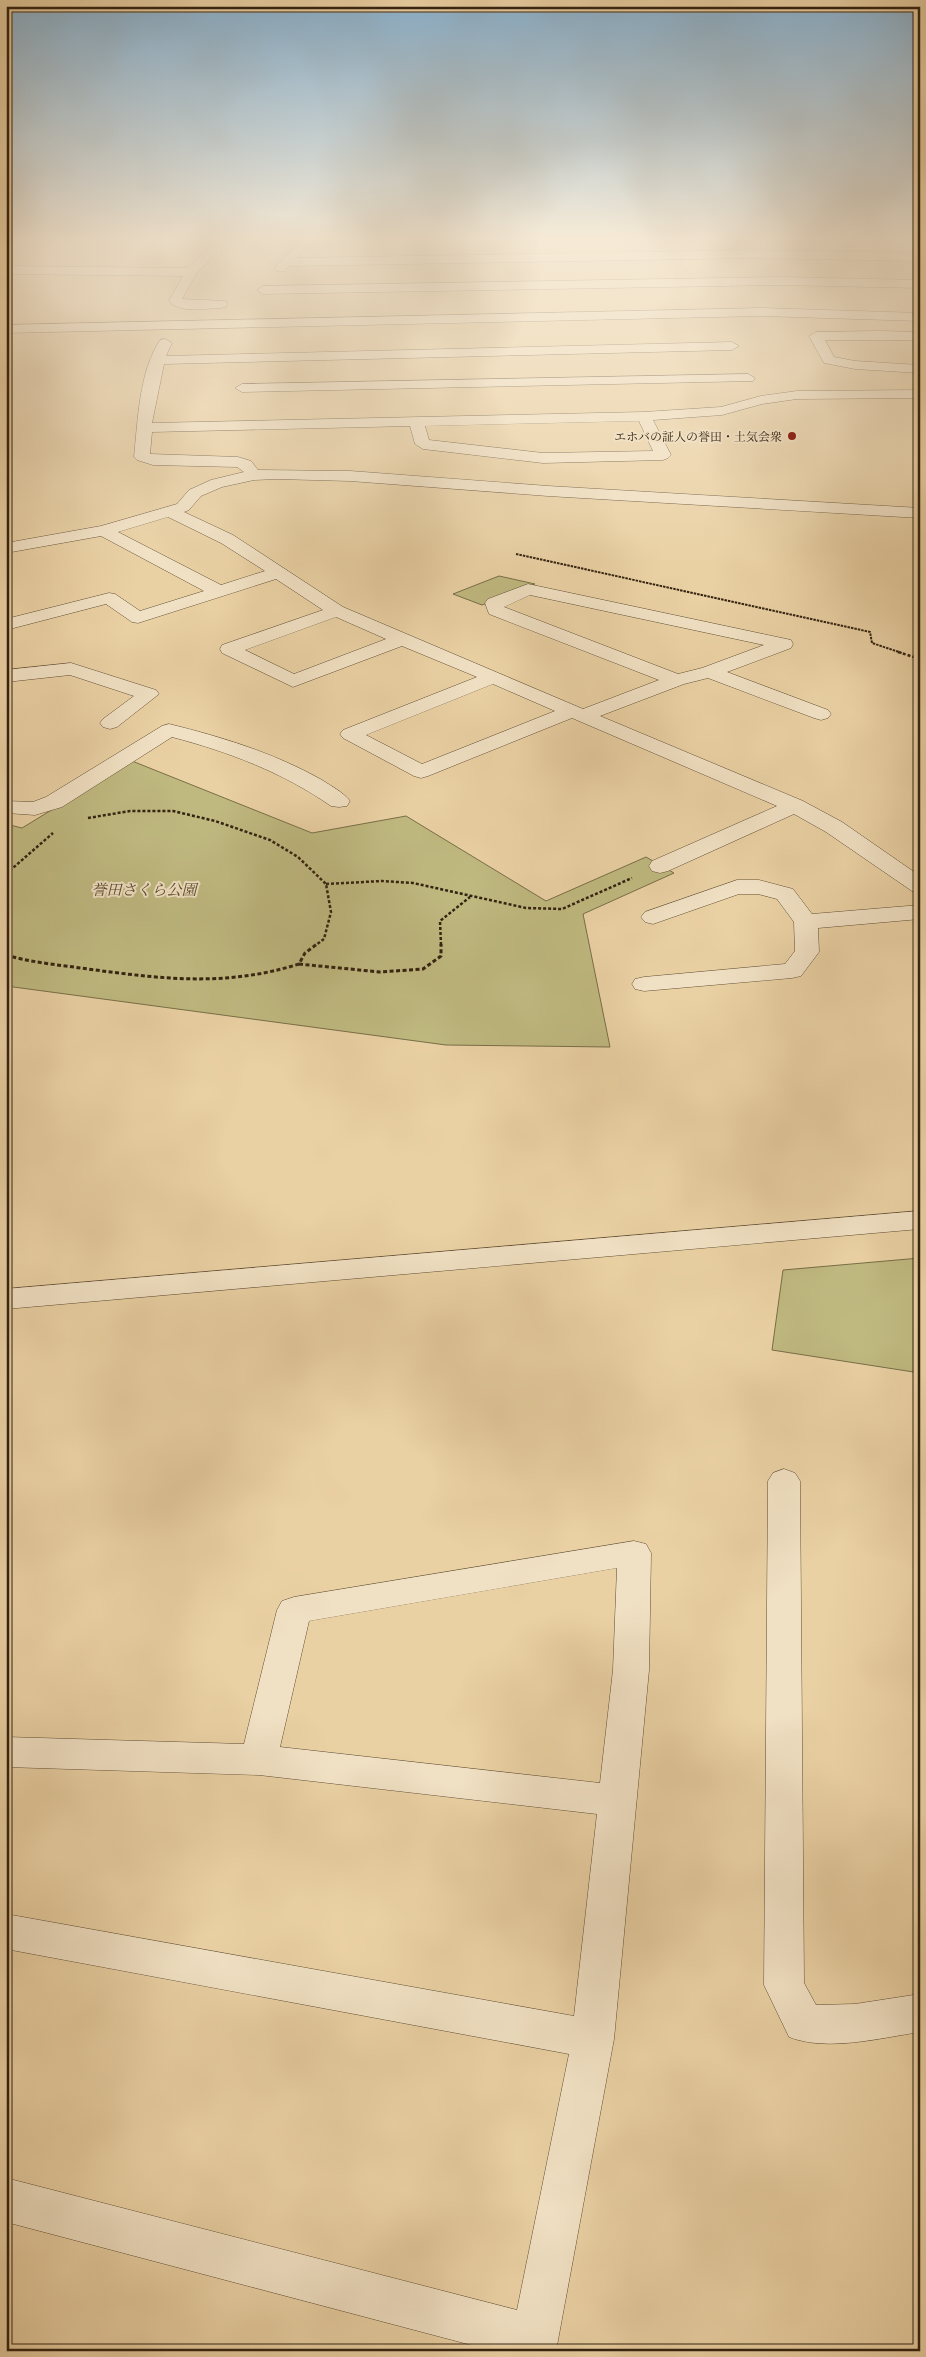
<svg xmlns="http://www.w3.org/2000/svg" width="926" height="2357" viewBox="0 0 926 2357" font-family="'Gentium Book Plus','Noto Serif JP',serif">
	<rect width="100%" height="100%" fill="#ead1a4"/>
	<filter id="stains"><feTurbulence type="fractalNoise" baseFrequency=".004" numOctaves="4"/><feColorMatrix values="0 0 0 0 .2 0 0 0 0 .09 0 0 0 0 .02 0 0 0 .5 -.17"/></filter>
	<radialGradient id="worn" r=".72"><stop offset=".6" stop-color="#630" stop-opacity="0"/><stop offset="1" stop-color="#630" stop-opacity=".3"/></radialGradient>
	<path fill="#bfb980" stroke="#796e48" d="M499,576L535,584L482,605L453,594Z
		M132,761L312,833L406,816L546,901L646,857L674,873L583,914L610,1047L446,1045L6,986V824L22,828Z
		M920,1258V1373L772,1350L783,1270Z"/>
	<g fill="none" stroke-linecap="round" stroke-linejoin="round">
		<g stroke="#614e35" stroke-width="1">
			<path id="minor" d="M221,236H276L270,240L228,242L196,274L182,299L226,301L227,304L226,307L221,308C205,308 180,314 169,301L183,276L6,274V266L188,268Z
				M306,236H318L297,258L752,250L920,253V261L752,258L290,266L285,271H277L275,268L277,265Z
				M780,277L920,280V288L780,285L263,294L257,290L263,286Z
				M761,308L920,313V321L761,316L6,333V325Z
				M879,331L920,332V340H825L834,357L855,361L920,365V373L855,369L824,363L809,336L816,332Z
				M165,339L172,343L166,356L732,342L739,346L732,350L164,364L152,423L644,412L721,407L761,396L797,391L920,390V398L797,399L762,404L722,415L653,420L671,455L668,458L663,460L543,463L423,449L415,444L410,426L152,432L150,454L238,457L251,461L258,470L350,471L548,486L920,508V518L548,496L350,481L277,479L254,480L222,487L201,496L189,510L184,512L233,535L343,607L583,709L659,680L489,614L485,603L488,599L528,584L791,640L793,644L791,648L727,672L828,710L831,714L828,718L821,720L814,718L708,678L684,684L600,716L803,801L842,822L920,876V893L912,891L826,832L794,814L668,871L660,873L652,871L649,866L652,861L777,806L572,718L428,776L421,778L414,776L343,738L340,734L343,730L477,677L402,646L293,687L222,653L220,649L222,645L323,610L276,579L138,623L132,622L106,604L6,630V619L109,593L115,594L140,611L204,591L101,536L6,553V543L101,526L177,504L189,490L211,480L244,472L237,467L153,465L137,460L134,457C138,419 139,372 160,340ZM639,421L653,451L543,453L429,440L425,426ZM168,517L221,543L265,571L221,585L118,532ZM530,595L764,645L702,668L678,674L504,607ZM336,617L386,639L294,674L245,650ZM493,684L555,711L422,764L366,735Z
				M748,374L755,378L753,381L242,392L235,388L242,384Z
				M71,663L156,690L159,694L117,727L110,729L103,727L100,723L103,719L134,696L70,675L6,682V670Z
				M169,724C222,737 274,753 322,780C331,786 343,792 350,801L347,806L339,807L331,806C282,772 229,752 172,737L62,807L35,815L6,813V801L33,802L46,797L162,726Z
				M737,880H759L793,889L812,914L920,905V919L818,928L819,952L801,976L792,978L644,991L635,989L632,984L635,979L644,977L785,964L795,951L794,922L777,899L758,894H739L653,924L645,922L641,917L645,912Z
				M920,1211V1229L6,1309V1289Z
				M784,1469L795,1473L800,1481L804,1983L816,2005L855,2004L920,1994V2032C880,2038 827,2052 789,2037L764,1985L768,1481L773,1473Z
				M634,1541L646,1544L651,1553L649,1670L614,2039L556,2351H494L6,2222V2178L517,2310L569,2054L6,1949V1914L574,2016L597,1814L259,1775L6,1767V1737L244,1744L277,1610L282,1601L294,1597ZM617,1568L613,1670L600,1783L280,1747L309,1621Z"/>
		</g>
		<path stroke="#332210" stroke-width="2" stroke-dasharray="2.5 1" stroke-linecap="butt" d="M516,554L870,632L872,643L902,653"/>
		<path stroke="#332210" stroke-width="2.5" stroke-dasharray="3 2" stroke-linecap="butt" d="M898,652L920,659
			M88,818L130,811H173L215,821L270,840L298,857L326,884L331,912L324,939L316,945
			M6,874L53,833
			M326,884L382,881L413,883L526,908L562,909L632,878
			M441,945L440,921L470,897"/>
		<path stroke="#332210" stroke-width="3" stroke-dasharray="4 2.5" stroke-linecap="butt" d="M6,955C33,963 61,965 88,969C162,979 226,987 299,964L305,953L317,944
			M299,964L380,972L423,969L441,956V944"/>
		<use href="#minor" fill="#f1e1c4" fill-rule="evenodd"/>
	</g>
	<linearGradient id="sky" x2="0" y2="1"><stop stop-color="#8ab4d3"/><stop offset="0.42" stop-color="#f6ead6"/><stop offset="1" stop-color="#f6ead6" stop-opacity="0"/></linearGradient>
	<rect width="926" height="566" fill="url(#sky)"/>
	<circle fill="#8f2418" stroke="#f1e1c4" stroke-width="2" cx="792" cy="436" r="5"/>
	<g text-anchor="middle" dominant-baseline="central" stroke-width="4" stroke-linejoin="round" paint-order="stroke">
		<g font-size="12" fill="#332210" stroke="#f1e1c4" text-anchor="end">
			<text x="782" y="436">エホバの証人の誉田・土気会衆</text>
		</g>
		<g font-size="15" font-style="italic" fill="#56482c" stroke="#f1e1c4">
			<text x="144" y="889">誉田さくら公園</text>
		</g>
	</g>
	<rect width="926" height="2357" fill="none" stroke="#ead1a4" stroke-width="25"/>
	<rect x="8" y="8" width="911" height="2342" fill="none" stroke="#332210" stroke-width="2.5"/>
	<rect x="12" y="12" width="901" height="2332" fill="none" stroke="#332210"/>
	<rect width="100%" height="100%" filter="url(#stains)"/>
	<rect width="100%" height="100%" fill="url(#worn)"/>
</svg>
